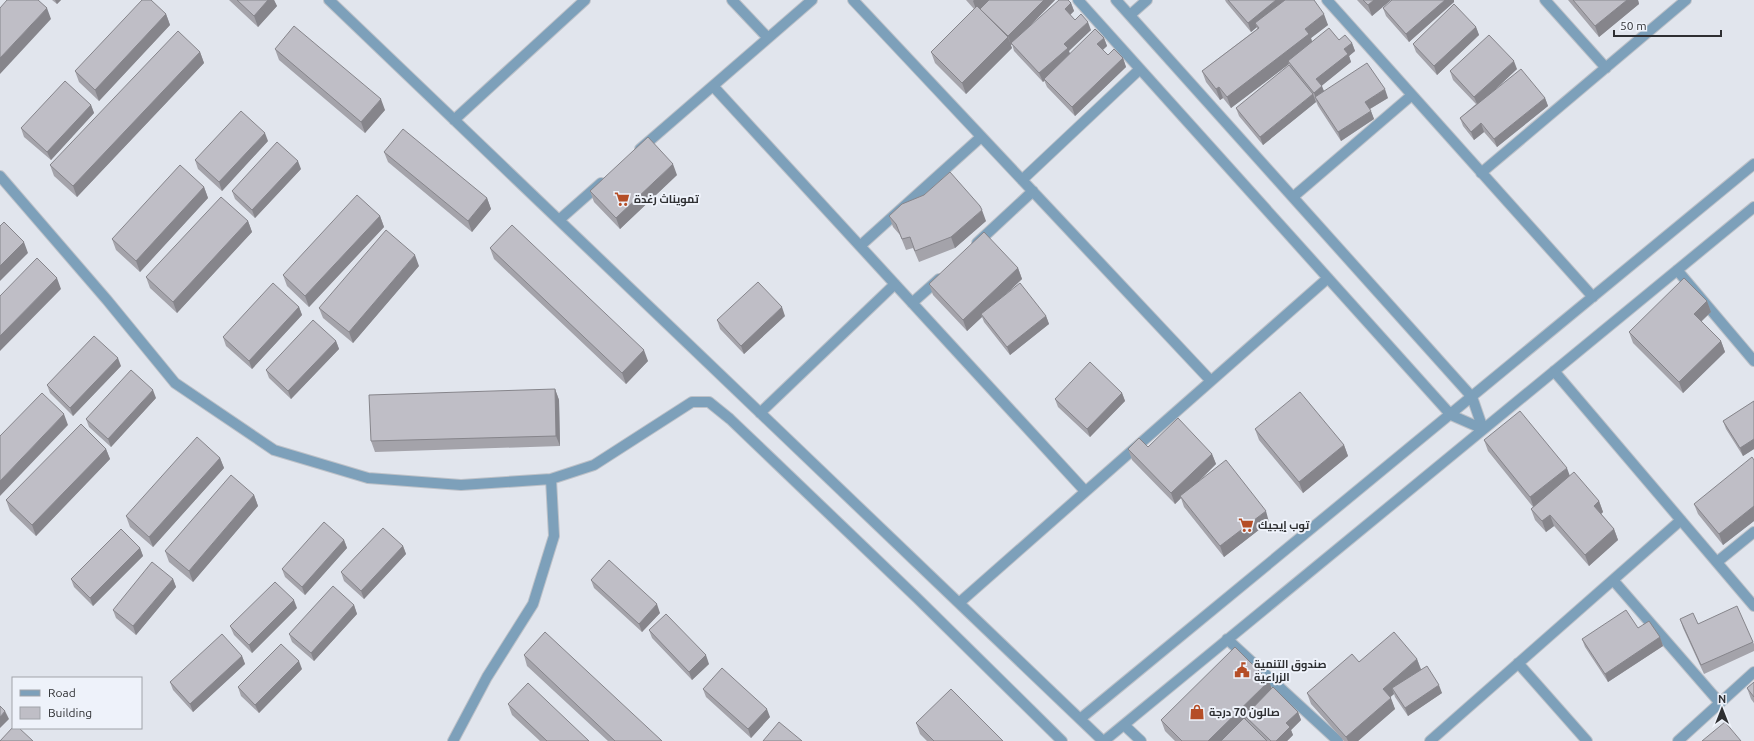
<svg xmlns="http://www.w3.org/2000/svg" width="1754" height="741" viewBox="0 0 1754 741" font-family="Ubuntu,Cairo,sans-serif">
	<rect width="100%" height="100%" fill="#e1e5ed"/>
	<g fill="none" stroke-linecap="round" stroke-linejoin="round">
		<g stroke="#bdc1c8" stroke-width="12">
			<path id="minor" d="M329,0L1103,741
				M732,0L768,38
				M853,0L1211,381
				M1078,0L1451,415L1483,429L1472,397L1116,0
				M1327,0L1593,297
				M1545,0L1606,68
				M1130,15L1147,0
				M713,86L1085,491
				M454,120L585,0
				M640,149L812,0
				M1481,173L1686,0
				M0,176L107,300L175,383L274,450L368,478L461,485L551,479L594,465L692,402H709L730,419L917,598L1062,741
				M1022,180L1140,69
				M1293,197L1412,95
				M559,220L601,183
				M977,243L1033,191
				M860,246L981,137
				M1677,270L1754,361
				M912,303L939,279
				M1554,371L1754,606
				M760,413L895,284
				M1717,562L1754,532
				M1613,580L1720,703
				M959,603L1328,278
				M1227,639L1338,741
				M1518,663L1587,741
				M1080,719L1754,164
				M1124,725L1141,741
				M453,741L487,677L533,604L554,536L551,479
				M1104,741L1754,207
				M1430,741L1681,520
				M1678,741L1754,672"/>
		</g>
		<use href="#minor" stroke="#7da0ba" stroke-width="10"/>
	</g>
	<path fill="#a4a3aa" d="M52,0H61L57,4Z
		M229,0H274L277,6L258,27Z
		M966,0H1055L1027,29L1071,3L1074,11L1070,15L1075,20L1091,30L1068,51L1070,54L1104,38L1107,46L1103,50L1108,55L1123,58L1126,67L1075,116L1047,87L1044,80L1043,82L1014,51L1012,44L1011,45L1010,44L1012,48L966,94L935,63L931,52L974,9Z
		M1225,0H1314L1328,25L1311,38L1312,42L1339,40L1352,43L1355,51L1349,56L1351,62L1321,86L1324,91L1388,98L1370,109L1374,119L1341,141L1318,106L1315,99L1314,97L1316,102L1263,145L1239,116L1236,108L1290,66L1289,64L1231,108L1223,98L1220,100L1206,82L1202,71L1257,29V27L1251,32L1226,2Z
		M1357,0H1391L1372,16Z
		M1568,0H1638L1639,4L1599,37Z
		M1454,2L1409,42L1386,16L1383,8Z
		M166,14L170,25L99,101L79,82L75,71Z
		M1476,27L1479,35L1437,75L1416,52L1413,44Z
		M275,49L385,110L365,133L279,60Z
		M200,52L204,63L77,197L54,176L50,165Z
		M1517,69L1494,90L1545,98L1548,106L1497,147L1484,132L1474,140L1463,126L1460,118L1476,104L1453,80L1450,71Z
		M91,105L94,113L51,160L24,137L21,128Z
		M268,141L222,191L198,169L195,160Z
		M384,152L487,198L491,209L472,232L388,162Z
		M301,169L255,218L235,199L232,191Z
		M677,175L620,229L594,202L590,191Z
		M204,187L208,198L140,272L116,250L112,239Z
		M380,216L384,227L309,307L287,286L283,275Z
		M889,216L986,221L955,248L919,262L913,248L906,250L900,235L893,227Z
		M248,221L252,232L177,313L150,288L146,277Z
		M490,248L648,361L626,384L494,259Z
		M419,266L353,343L323,318L319,308Z
		M1018,268L1022,279L1007,293L1046,316L1049,324L1010,355L984,322L982,317L967,331L933,295L929,284Z
		M1707,301L1711,312L1701,322L1721,341L1725,352L1683,393L1633,343L1629,332Z
		M299,307L302,315L252,369L226,346L223,337Z
		M785,316L744,354L720,329L717,320Z
		M336,341L339,349L291,399L269,378L266,370Z
		M121,366L73,416L50,393L47,385Z
		M555,389L559,400L560,446L375,452L371,441Z
		M1122,393L1125,401L1090,437L1058,407L1055,399Z
		M156,398L111,447L89,427L86,419Z
		M1754,401V449L1743,456L1726,429L1723,421Z
		M1255,429L1344,445L1348,456L1303,493L1259,440Z
		M1484,440L1570,476L1599,501L1603,512L1601,514L1614,529L1618,540L1589,566L1554,526L1546,532L1535,520L1531,509L1533,507L1488,451Z
		M1148,447L1212,454L1216,464L1197,483L1269,522L1224,557L1184,507L1181,498L1175,504L1132,460L1128,449Z
		M106,449L110,459L36,536L10,511L6,500Z
		M220,458L224,468L153,547L130,527L126,516Z
		M1754,460V521L1723,545L1698,514L1694,504Z
		M254,495L258,506L193,582L169,562L165,551Z
		M344,540L347,548L305,595L285,577L282,569Z
		M403,546L406,554L364,599L344,581L341,572Z
		M140,548L143,556L93,606L74,587L71,579Z
		M173,579L176,587L136,635L116,618L113,610Z
		M591,580L660,613L642,632L594,588Z
		M354,605L357,614L314,661L292,642L289,634Z
		M297,608L252,653L234,635L230,626Z
		M1680,619L1698,624L1753,642L1754,644V651L1704,674L1683,628Z
		M1638,628L1660,637L1663,646L1608,682L1585,647L1582,639Z
		M649,630L709,664L692,680L652,638Z
		M524,655L662,741H608L527,666Z
		M242,656L245,664L193,712L173,690L170,682Z
		M1417,659L1421,669L1442,693L1408,716L1395,697L1394,694L1390,697L1395,709L1358,741H1344L1311,704L1307,693L1359,662Z
		M302,669L259,713L241,696L238,687Z
		M1754,682V703L1751,699L1747,688Z
		M703,689L770,717L751,738L706,697Z
		M1271,689L1298,712L1301,720L1291,730L1293,735L1287,741H1175L1165,731L1161,720Z
		M508,704L589,741H540L512,715Z
		M916,723L1003,741H927L920,734Z"/>
	<path fill="#86858b" d="M55,0H61L57,4Z
		M268,0H274L277,6L258,27L254,16Z
		M974,0H989L977,12L973,1Z
		M1044,0H1055L1012,44L1011,43L1012,44L1011,45L1008,36Z
		M1276,0H1289L1255,23L1257,27L1251,32L1248,23Z
		M1374,0H1391L1372,16L1368,5Z
		M1445,0H1454V2L1409,42L1406,34Z
		M1627,0H1638L1639,4L1599,37L1595,26Z
		M1071,3L1074,11L1068,17L1065,9Z
		M47,8L51,19L0,74V58Z
		M166,14L170,25L99,101L95,90Z
		M1324,14L1328,25L1311,38L1313,45L1288,61L1289,64L1231,108L1227,97L1305,29Z
		M1088,22L1091,30L1069,51L1071,56L1043,82L1039,73L1064,44Z
		M1476,27L1479,35L1437,75L1434,66Z
		M1008,37L1012,48L966,94L962,83Z
		M1104,38L1107,46L1100,52L1097,44Z
		M1352,43L1355,51L1349,56L1351,62L1319,88L1316,79L1344,49Z
		M200,52L204,63L77,197L73,186Z
		M1123,58L1126,67L1075,116L1072,107Z
		M1514,61L1517,69L1478,106L1474,97Z
		M1322,86L1325,94L1317,101L1314,93Z
		M1219,87L1223,98L1220,100L1216,89Z
		M1385,89L1388,98L1368,110L1365,102Z
		M1313,94L1316,102L1263,145L1260,137Z
		M1545,98L1548,106L1497,147L1494,139Z
		M381,99L385,110L365,133L361,122Z
		M91,105L94,113L51,160L47,152Z
		M1371,111L1374,119L1341,141L1338,132Z
		M1481,123L1484,132L1474,140L1471,132Z
		M265,133L268,141L222,191L219,182Z
		M298,161L301,169L255,218L252,210Z
		M673,164L677,175L620,229L616,218Z
		M204,187L208,198L140,272L136,261Z
		M487,198L491,209L472,232L468,221Z
		M982,210L986,221L955,248L951,237Z
		M380,216L384,227L309,307L305,296Z
		M248,221L252,232L177,313L173,302Z
		M24,242L28,253L0,281V266Z
		M415,255L419,266L353,343L349,332Z
		M1018,268L1022,279L983,316L981,314L982,317L967,331L963,320Z
		M57,278L61,289L0,351V336Z
		M1707,301L1711,312L1697,325L1694,314Z
		M299,307L302,315L252,369L249,361Z
		M782,307L785,316L744,354L741,346Z
		M1046,316L1049,324L1010,355L1007,347Z
		M336,341L339,349L291,399L288,391Z
		M1721,341L1725,352L1683,393L1679,382Z
		M644,350L648,361L626,384L622,373Z
		M118,358L121,366L73,416L70,408Z
		M555,389L559,400L560,446L556,436Z
		M153,390L156,398L111,447L108,439Z
		M1122,393L1125,401L1090,437L1087,429Z
		M64,414L68,425L0,496V481Z
		M1754,439V449L1743,456L1740,448Z
		M1344,445L1348,456L1303,493L1299,482Z
		M106,449L110,459L36,536L32,525Z
		M1212,454L1216,464L1182,498L1180,496L1181,498L1175,504L1171,493Z
		M220,458L224,468L153,547L149,537Z
		M1567,468L1571,479L1534,508L1530,497Z
		M254,495L258,506L193,582L189,571Z
		M1599,501L1603,512L1598,517L1594,506Z
		M1754,506V521L1723,545L1719,534Z
		M1266,511L1269,522L1224,557L1220,546Z
		M1550,515L1554,526L1546,532L1542,521Z
		M1614,529L1618,540L1589,566L1585,555Z
		M344,540L347,548L305,595L302,587Z
		M403,546L406,554L364,599L361,591Z
		M140,548L143,556L93,606L90,598Z
		M173,579L176,587L136,635L133,626Z
		M294,600L297,608L252,653L249,645Z
		M657,604L660,613L642,632L639,624Z
		M354,605L357,614L314,661L311,653Z
		M1660,637L1663,646L1608,682L1605,674Z
		M706,655L709,664L692,680L689,672Z
		M242,656L245,664L193,712L190,704Z
		M1417,659L1421,670L1392,688L1394,694L1387,700L1383,689Z
		M299,661L302,669L259,713L255,705Z
		M1269,681L1273,692L1245,716L1246,719L1223,741H1208Z
		M1439,685L1442,693L1408,716L1405,708Z
		M1391,698L1395,709L1358,741H1348L1346,737Z
		M767,709L770,717L751,738L748,729Z
		M5,711L9,719L0,728V717Z
		M1298,712L1301,720L1291,730L1293,735L1287,741H1276L1286,723Z"/>
	<path fill="#bfbec6" stroke="#86858b" d="M7,0H38L47,8L0,58V8Z
		M142,0H151L166,14L95,90L75,71Z
		M237,0H268L254,16Z
		M989,0H1044L1008,36L980,9Z
		M1059,0H1068L1071,3L1065,9L1075,20L1081,14L1088,22L1064,44L1068,48L1039,73L1011,43Z
		M1228,0H1276L1248,23Z
		M1285,0H1314L1324,14L1305,29L1309,34L1227,97L1219,87L1216,89L1202,71L1259,28L1255,23Z
		M1363,0H1374L1368,5Z
		M1392,0H1445L1406,34L1383,8Z
		M1573,0H1627L1595,26Z
		M1454,4L1476,27L1434,66L1413,44Z
		M977,6L1008,37L962,83L931,52Z
		M294,26L381,99L361,122L275,49Z
		M1329,28L1339,40L1345,35L1352,43L1344,49L1348,54L1316,79L1322,86L1314,93L1288,61Z
		M1095,29L1104,38L1097,44L1108,55L1114,49L1123,58L1072,107L1044,79Z
		M178,31L200,52L73,186L50,165Z
		M1489,35L1514,61L1474,97L1450,71Z
		M1367,63L1385,89L1365,102L1371,111L1338,132L1315,97Z
		M1289,65L1313,94L1260,137L1236,108Z
		M1521,69L1545,98L1494,139L1481,123L1471,132L1460,118Z
		M65,81L91,105L47,152L21,128Z
		M241,111L265,133L219,182L195,160Z
		M403,129L487,198L468,221L384,152Z
		M648,137L673,164L616,218L590,191Z
		M277,142L298,161L252,210L232,191Z
		M180,165L204,187L136,261L112,239Z
		M950,172L980,206L982,210L951,237L915,251L910,237L902,239L896,224L889,216L902,204L924,195Z
		M357,195L380,216L305,296L283,275Z
		M221,197L248,221L173,302L146,277Z
		M4,222L24,242L0,266V226Z
		M512,225L644,350L622,373L490,248Z
		M386,230L415,255L349,332L319,308Z
		M984,232L1018,268L963,320L929,284Z
		M37,258L57,278L0,336V296Z
		M1684,278L1707,301L1694,314L1721,341L1679,382L1629,332Z
		M758,282L782,307L741,346L717,320Z
		M273,283L299,307L249,361L223,337Z
		M1020,283L1046,316L1007,347L981,314Z
		M313,320L336,341L288,391L266,370Z
		M94,336L118,358L70,408L47,385Z
		M1090,362L1122,393L1087,429L1055,399Z
		M131,370L153,390L108,439L86,419Z
		M555,389L556,436L371,441L369,395Z
		M1300,392L1344,445L1299,482L1255,429Z
		M42,393L64,414L0,481V436Z
		M1754,401V439L1740,448L1723,421Z
		M1520,411L1567,468L1530,497L1484,440Z
		M1178,418L1212,454L1171,493L1128,449L1139,438L1148,447Z
		M81,424L106,449L32,525L6,500Z
		M197,437L220,458L149,537L126,516Z
		M1752,457L1754,460V506L1719,534L1694,504Z
		M1226,460L1266,511L1220,546L1180,496Z
		M1574,472L1599,501L1594,506L1614,529L1585,555L1550,515L1542,521L1531,509Z
		M231,475L254,495L189,571L165,551Z
		M324,522L344,540L302,587L282,569Z
		M383,528L403,546L361,591L341,572Z
		M121,529L140,548L90,598L71,579Z
		M609,560L657,604L639,624L591,580Z
		M152,562L173,579L133,626L113,610Z
		M275,582L294,600L249,645L230,626Z
		M333,586L354,605L311,653L289,634Z
		M1737,606L1753,642L1701,665L1680,619L1693,613L1698,624Z
		M1626,610L1638,628L1649,621L1660,637L1605,674L1582,639Z
		M666,614L706,655L689,672L649,630Z
		M545,632L662,741H615L524,655Z
		M1394,632L1417,659L1383,689L1391,698L1346,737L1307,693L1352,654L1359,662Z
		M222,634L242,656L190,704L170,682Z
		M281,644L299,661L255,705L238,687Z
		M1235,647L1269,681L1208,741H1182L1161,720Z
		M1427,666L1439,685L1405,708L1392,688Z
		M722,668L767,709L748,729L703,689Z
		M1754,682V697L1747,688Z
		M528,683L589,741H547L508,704Z
		M1273,687L1298,712L1286,723L1290,727L1276,741H1271L1245,716Z
		M951,689L1003,741H934L916,723Z
		M0,706L5,711L0,717Z
		M1244,718L1267,741H1221Z
		M779,722L802,741H763Z
		M1725,722L1741,741H1702Z
		M13,727V728H19L33,741H0Z"/>
	<defs>
		<g id="supermarket-bare" transform="scale(1.2)"><path d="M-6-5.5h2.5l.6 2H6L4.5 2H-2.5L-4.4-4H-6ZM-1.5 3.2a1.3 1.3 0 1 0 .1 0ZM3 3.2a1.3 1.3 0 1 0 .1 0Z" fill="#b54e27" stroke="#eef2fa" stroke-width="2.5" paint-order="stroke"/></g>
		<g id="civic-bare" transform="scale(1.2)"><path d="M-.6-6.5H3V-4.5H.6V-3L4-1V1h2V6H-6V1h2V-1L-.6-3ZM-1.2 2.5V6h2.4V2.5Z" fill="#b54e27" stroke="#eef2fa" stroke-width="2.5" paint-order="stroke"/></g>
		<g id="shop-bare" transform="scale(1.2)"><path d="M-5-2.5h2.3a2.7 3.5 0 0 1 5.4 0H5L5.5 6h-11ZM-1.5-2.5h3a1.5 2.3 0 0 0-3 0Z" fill="#b54e27" stroke="#eef2fa" stroke-width="2.5" paint-order="stroke"/></g>
	</defs>
	<g fill-rule="evenodd">
		<use href="#supermarket-bare" x="622" y="199"/>
		<use href="#supermarket-bare" x="1246" y="525"/>
		<use href="#civic-bare" x="1242" y="670"/>
		<use href="#shop-bare" x="1197" y="712"/>
	</g>
	<g text-anchor="middle" dominant-baseline="central" stroke-width="4" stroke-linejoin="round" paint-order="stroke">
		<g font-size="11" font-weight="bold" fill="#2e2f32" stroke="#eef2fa" text-anchor="start">
			<text x="634" y="199">تمويناث رغدة</text>
			<text x="1258" y="525">توب إيجيك</text>
			<text x="1254" y="664">صندوق التنمية<tspan x="1254" dy="13">الزراعية</tspan></text>
			<text x="1209" y="712">صالون 70 درجة</text>
		</g>
	</g>
	<rect x="12" y="677" width="130" height="52" fill="#eef2fa" stroke="#a1a4aa"/>
	<rect x="20" y="690" width="20" height="6" fill="#7da0ba" stroke="#a1a4aa"/>
	<text x="48" y="697" font-size="12" fill="#2e2f32">Road</text>
	<rect x="20" y="707" width="20" height="12" fill="#bfbec6" stroke="#a1a4aa"/>
	<text x="48" y="717" font-size="12" fill="#2e2f32">Building</text>
	<g transform="translate(1722 709)" stroke="#eef2fa" stroke-width="3" paint-order="stroke">
	<path d="M0-3L7 15L0 10L-7 15Z" fill="#2e2f32"/>
	<text y="-6" font-size="11" font-weight="bold" text-anchor="middle" fill="#2e2f32">N</text>
	</g>
	<path d="M1614 30v6h107v-6" fill="none" stroke="#2e2f32" stroke-width="2"/>
	<text x="1620" y="30" font-size="12" fill="#2e2f32" stroke="#eef2fa" stroke-width="3" paint-order="stroke">50 m</text>
</svg>
